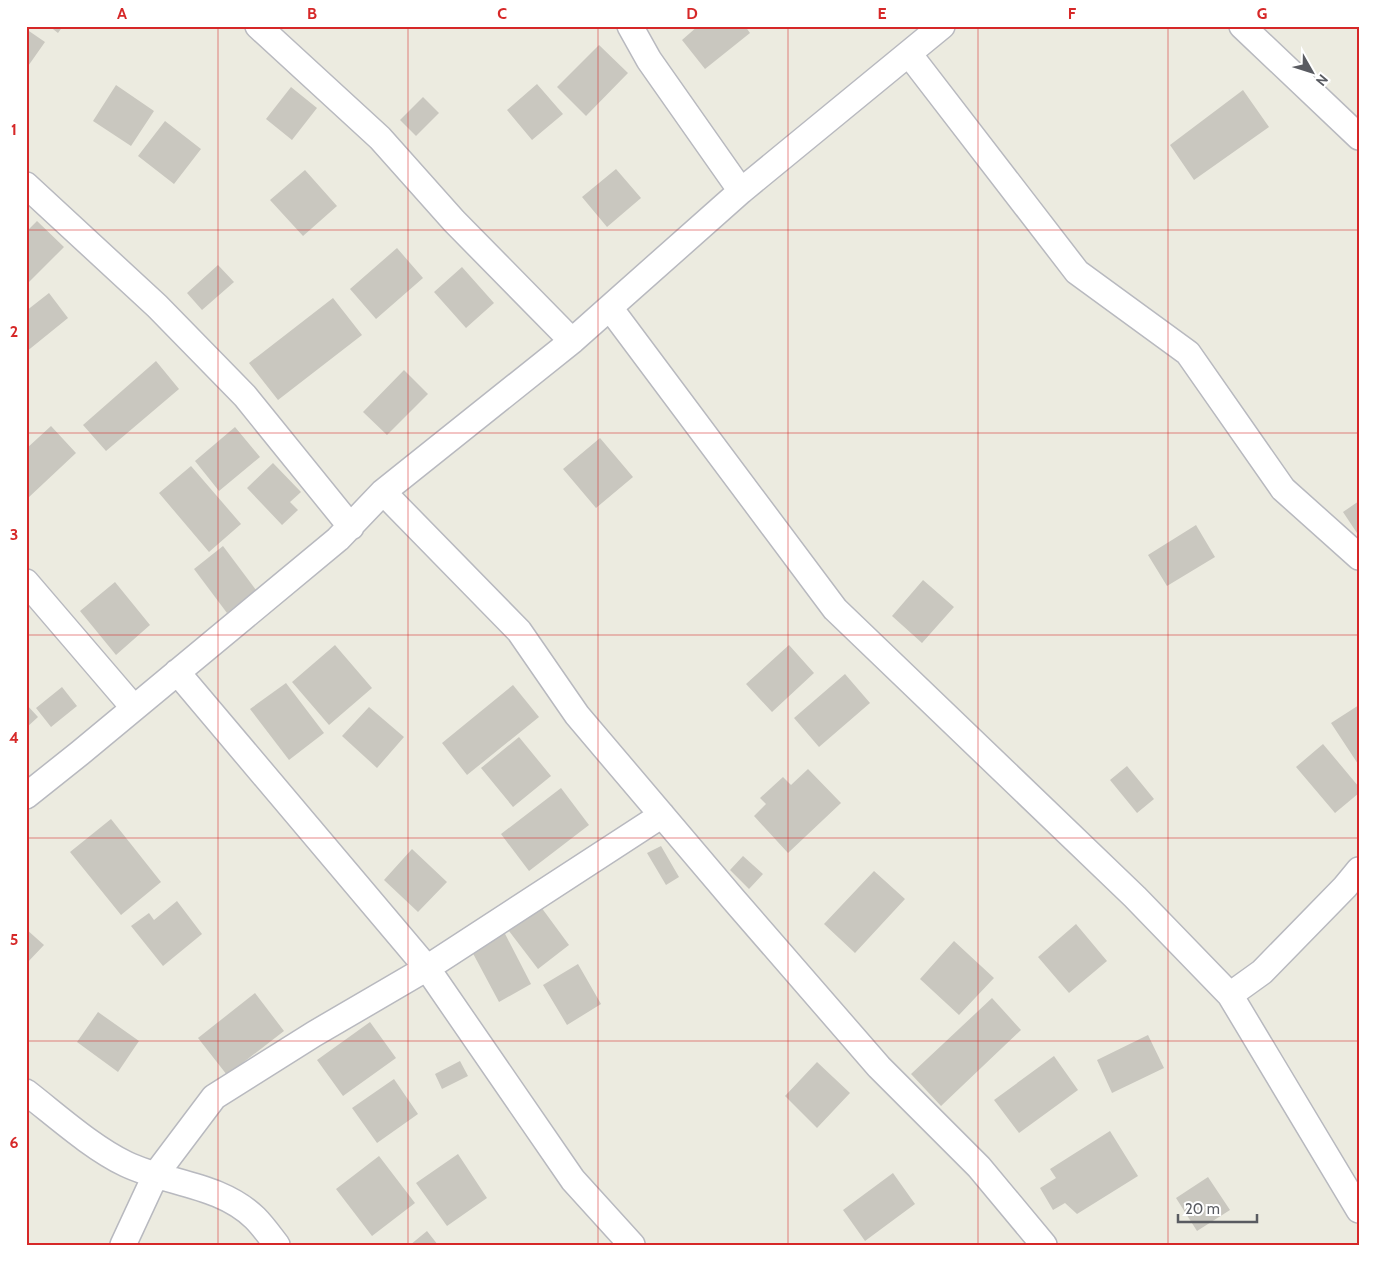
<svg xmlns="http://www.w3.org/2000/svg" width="1385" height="1271" viewBox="0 0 1385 1271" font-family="Cabin,sans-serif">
	<rect width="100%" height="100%" fill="#ecebe0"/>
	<path fill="#c9c7bf" d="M49,26H63L58,33Z
		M698,26H745L750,33L705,69L682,40Z
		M26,29L45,42L26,69Z
		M599,45L628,73L586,116L557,87Z
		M537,84L563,114L532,140L507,110Z
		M116,85L154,111L131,146L93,121Z
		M291,87L317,108L292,140L266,119Z
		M1243,90L1269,127L1194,180L1170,145Z
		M423,97L439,113L416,136L400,120Z
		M165,121L201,149L174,184L138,156Z
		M616,169L641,198L607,227L582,197Z
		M305,170L337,206L303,236L270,200Z
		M37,221L64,247L26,285V232Z
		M397,248L423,278L376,319L350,289Z
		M218,265L234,282L202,310L187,293Z
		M462,267L494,303L466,328L434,292Z
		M49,293L68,318L26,352V311Z
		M333,298L362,335L278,400L249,363Z
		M156,361L179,389L106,451L83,425Z
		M404,370L428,394L387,435L363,412Z
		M51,426L76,453L28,498L26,497V449Z
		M235,427L260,457L219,491L195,461Z
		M600,438L633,477L596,508L563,469Z
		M273,463L301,492L290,502L298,510L282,525L247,488Z
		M191,466L241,524L209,552L159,493Z
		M1359,501V536L1343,512Z
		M1196,525L1215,557L1167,586L1148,555Z
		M223,546L256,590L227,613L194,569Z
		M923,580L954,607L922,643L892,616Z
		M115,582L150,625L116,655L80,611Z
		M335,645L372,688L329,725L292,682Z
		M789,645L814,673L772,712L746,684Z
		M845,674L870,703L819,747L794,718Z
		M286,683L324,733L289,760L250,709Z
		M513,685L539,717L467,775L442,743Z
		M62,687L77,706L51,727L36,708Z
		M26,704L38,717L26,728Z
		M1359,705V763L1358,764L1331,723Z
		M369,707L404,737L377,768L342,736Z
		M519,737L551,776L513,807L481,768Z
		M1323,744L1359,787V793L1335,813L1296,767Z
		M1127,766L1154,799L1137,813L1110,780Z
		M808,769L841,803L788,853L754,816L766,804L760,798L783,777L791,785Z
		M561,788L589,825L529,871L501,834Z
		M111,819L161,882L121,915L70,852Z
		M661,846L679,877L666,885L647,853Z
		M412,849L447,882L418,912L384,880Z
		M743,856L763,874L749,889L730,870Z
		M874,871L905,899L855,953L824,924Z
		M177,901L202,934L163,966L131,926L149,913L154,920Z
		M541,907L569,945L538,969L509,931Z
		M1076,924L1107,961L1069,993L1038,957Z
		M502,928L531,984L499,1002L469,946Z
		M26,929L44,945L26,964Z
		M954,941L994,978L959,1015L920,979Z
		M578,964L601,1004L567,1025L543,985Z
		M255,993L284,1031L227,1075L198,1038Z
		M992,998L1021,1030L941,1106L911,1074Z
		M98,1012L139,1041L118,1072L77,1042Z
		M370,1022L396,1058L343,1096L317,1060Z
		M1148,1035L1164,1068L1112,1093L1097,1060Z
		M1054,1056L1078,1090L1019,1133L994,1100Z
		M460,1061L468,1076L442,1089L435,1074Z
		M817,1062L850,1093L817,1128L785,1096Z
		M394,1079L418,1114L377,1143L352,1108Z
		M1110,1131L1138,1176L1077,1214L1065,1203L1053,1210L1040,1188L1056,1178L1050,1169Z
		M458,1154L487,1198L447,1226L416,1183Z
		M379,1156L415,1203L372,1236L336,1189Z
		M893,1173L915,1204L865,1241L843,1210Z
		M1208,1177L1230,1210L1197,1231L1176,1198Z
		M427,1231L438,1245H410Z"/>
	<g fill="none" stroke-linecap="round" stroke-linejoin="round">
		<g stroke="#b8b9bf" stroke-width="28">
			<path id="minor" d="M258,26L380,138L454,221L572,341
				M630,26L649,60L741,191
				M1242,26L1359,137
				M909,54L1077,272L1188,353L1283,489L1359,557
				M26,185L157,306L245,396L351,527
				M610,308L835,609L1135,897L1230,995L1359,1210
				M383,492L519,631L577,715L734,900L879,1067L979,1167L1044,1245
				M26,582L134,708
				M177,672L427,968L573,1180L632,1245
				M26,796L80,753L338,539L383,492L572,341L741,191L942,26
				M1230,995L1262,972L1345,887L1359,870
				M26,1092C57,1116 91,1147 126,1164C168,1184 220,1184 255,1218C263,1226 270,1236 277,1245
				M123,1245L156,1174L214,1097L314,1034L427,968L662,815"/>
		</g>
		<use href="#minor" stroke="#fff" stroke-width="25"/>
	</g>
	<path fill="none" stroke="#d62828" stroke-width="1" stroke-opacity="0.55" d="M218,26V1245M408,26V1245M598,26V1245M788,26V1245M978,26V1245M1168,26V1245M26,230H1359M26,433H1359M26,635H1359M26,838H1359M26,1041H1359"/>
	<rect width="1385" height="1271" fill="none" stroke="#ffffff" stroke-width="55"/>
	<g transform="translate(1312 72) rotate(129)" stroke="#ffffff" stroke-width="4" paint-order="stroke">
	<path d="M0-4L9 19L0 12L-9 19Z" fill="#595b61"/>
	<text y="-8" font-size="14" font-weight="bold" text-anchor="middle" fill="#595b61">N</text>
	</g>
	<path d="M1178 1214v8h79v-8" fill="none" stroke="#595b61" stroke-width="2.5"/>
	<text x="1185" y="1214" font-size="15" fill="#595b61" stroke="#ffffff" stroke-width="4" paint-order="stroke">20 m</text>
	<rect x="28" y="28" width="1330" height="1216" fill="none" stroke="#d62828" stroke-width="2"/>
	<g font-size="16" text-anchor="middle" font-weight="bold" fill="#d62828">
		<text x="122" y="19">A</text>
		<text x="312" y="19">B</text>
		<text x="502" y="19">C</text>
		<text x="692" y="19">D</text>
		<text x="882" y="19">E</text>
		<text x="1072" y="19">F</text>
		<text x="1262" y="19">G</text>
		<text x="14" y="135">1</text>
		<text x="14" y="337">2</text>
		<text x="14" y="540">3</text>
		<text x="14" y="743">4</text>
		<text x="14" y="945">5</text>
		<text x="14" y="1148">6</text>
	</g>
</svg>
